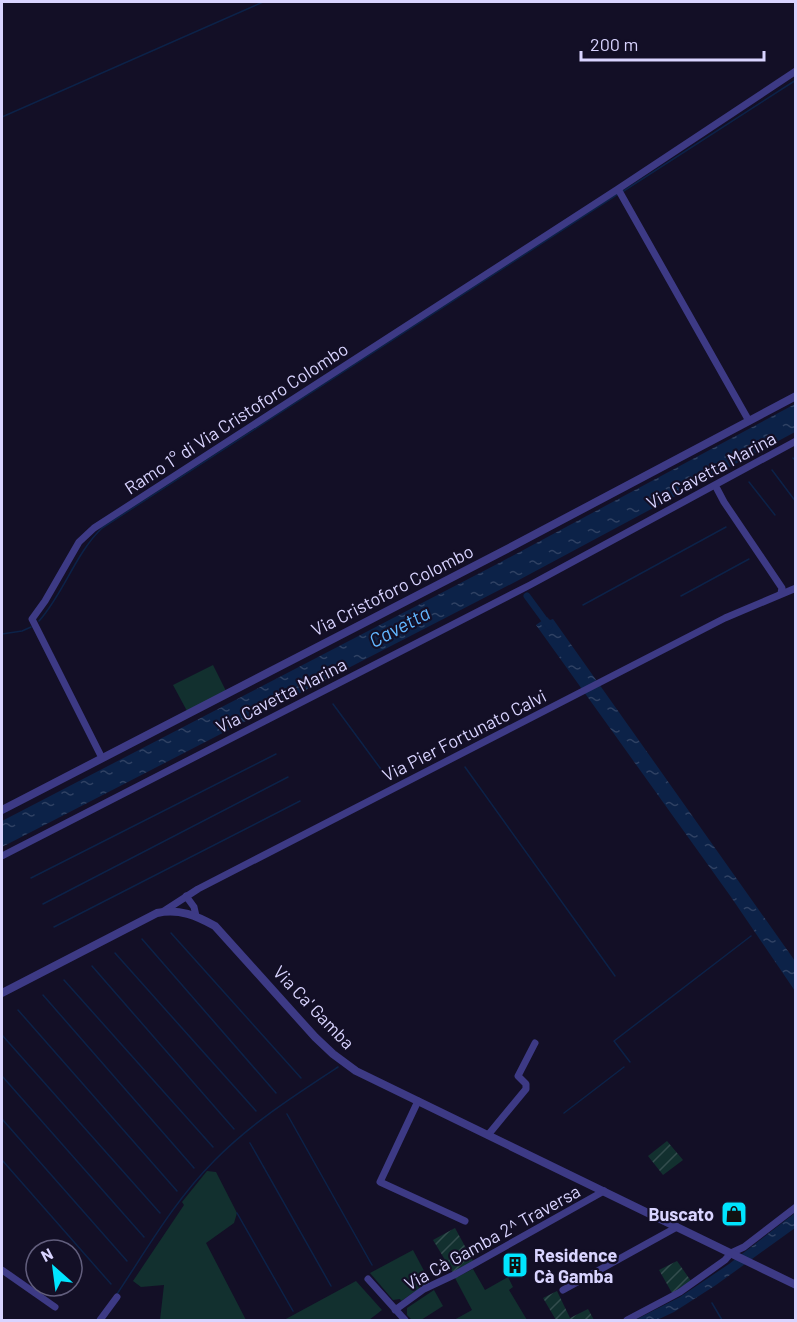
<svg xmlns="http://www.w3.org/2000/svg" width="797" height="1322" viewBox="0 0 797 1322" font-family="Barlow,sans-serif">
	<defs>
		<pattern id="garden-furrows" width="10" height="10" patternUnits="userSpaceOnUse" patternTransform="scale(1.5)"><rect width="10" height="10" fill="#12302f"/><path d="M-1 1l2-2M0 10L10 0M9 11l2-2" fill="none" stroke="#344d4e"/></pattern>
		<pattern id="water-ripples" width="26" height="14" patternUnits="userSpaceOnUse" patternTransform="scale(1.5)"><rect width="26" height="14" fill="#0c2248"/><path d="M2 4q2-2 4 0t4 0M15 11q2-2 4 0t4 0" fill="none" stroke="#2f4163"/></pattern>
	</defs>
	<rect width="100%" height="100%" fill="#130f26"/>
	<path fill="#12302f" d="M213,665L226,691L187,711L173,685Z
		M207,1171L216,1172L237,1213L234,1223L206,1243L246,1320H160L164,1285L141,1287L133,1281L184,1205L182,1202Z
		M413,1250L430,1282L401,1301L400,1299L393,1300L370,1273Z
		M473,1269L485,1290L508,1277L513,1287L509,1290L527,1320H454L472,1310L455,1278Z
		M356,1281L382,1310L369,1320H284Z
		M434,1290L443,1306L421,1320H412L407,1315V1308Z"/>
	<path fill="url(#garden-furrows)" d="M667,1141L683,1160L663,1175L648,1156Z
		M455,1228L473,1261L453,1273L433,1240Z
		M677,1261L691,1281L672,1293L659,1270Z
		M557,1291L570,1318L588,1309L594,1320H556L543,1298Z"/>
	<path fill="url(#water-ripples)" d="M795,404V432L517,581L2,847V821L499,563Z
		M547,617L550,620L553,619L795,961V991L731,897L536,625Z
		M795,1213V1228L716,1285L674,1312L657,1320H635L680,1297L729,1264Z"/>
	<g fill="none" stroke-linecap="round" stroke-linejoin="round">
		<path stroke="#0c2248" stroke-width="1.5" d="M2,117L263,2
			M622,192L796,80
			M793,458L796,461
			M772,470L796,502
			M749,482L775,515
			M681,596L749,559
			M583,605L726,527
			M39,621C64,593 75,554 102,528L618,194
			M2,634L22,631L31,627
			M333,704L386,776
			M465,767L615,976
			M31,878L276,754
			M43,904L288,777
			M54,927L300,801
			M171,933L301,1078
			M142,939L276,1093
			M115,953L256,1111
			M92,966L234,1129
			M64,980L213,1147
			M43,995L194,1168
			M18,1010L177,1191
			M2,1035L160,1213
			M630,1062L614,1041L751,936
			M2,1076L144,1237
			M564,1113L624,1067
			M287,1114L372,1265
			M2,1119L127,1261
			M250,1143L331,1286
			M2,1160L111,1284
			M237,1213L293,1311
			M117,1294C147,1249 175,1200 214,1161C250,1124 295,1095 338,1067
			M712,1303L722,1320"/>
		<path stroke="#0c2248" stroke-width="7" d="M527,596L549,626"/>
		<path stroke="#3d3a85" stroke-width="7" d="M749,421L618,189L796,71
			M715,485L724,502L782,588L781,593
			M102,758L32,619L45,601L79,542L94,528L618,189
			M2,856L530,585L796,441
			M186,896L194,907L196,916
			M164,911L198,889L725,618L796,588
			M418,1101L380,1182L465,1221
			M488,1135L526,1089V1084L518,1076L535,1043
			M2,1270L55,1307
			M368,1279L405,1320
			M563,1290L677,1227
			M395,1310L424,1289L456,1274L604,1191
			M100,1320L117,1297
			M627,1320L680,1292L725,1260L731,1253L744,1247L796,1207"/>
		<path stroke="#3d3a85" stroke-width="8" d="M2,810L509,548L796,396
			M2,993L157,913C179,908 197,916 215,926L315,1037L333,1054L356,1071L796,1285"/>
	</g>
	<defs>
		<g id="shop-square" transform="scale(1.35)"><rect x="-9" y="-9" width="18" height="18" rx="4" fill="#00e5ff" stroke="#130f26"/><path d="M-5-2.5h2.3a2.7 3.5 0 0 1 5.4 0H5L5.5 6h-11ZM-1.5-2.5h3a1.5 2.3 0 0 0-3 0Z" fill="#111"/></g>
		<g id="building-square" transform="scale(1.35)"><rect x="-9" y="-9" width="18" height="18" rx="4" fill="#00e5ff" stroke="#130f26"/><path d="M-4-6H4V6H1V3H-1V6H-4ZM-2.5-4.3h1.7v1.8h-1.7ZM.8-4.3h1.7v1.8H.8ZM-2.5-1h1.7V.8h-1.7ZM.8-1h1.7V.8H.8Z" fill="#111"/></g>
	</defs>
	<g fill-rule="evenodd">
		<use href="#shop-square" x="734" y="1214"/>
		<use href="#building-square" x="515" y="1265"/>
	</g>
	<g text-anchor="middle" dominant-baseline="central" stroke-width="4.5" stroke-linejoin="round" paint-order="stroke">
		<g font-size="18" fill="#d9d4ff" stroke="#130f26">
			<text transform="translate(236 418) rotate(-33)">Ramo 1° di Via Cristoforo Colombo</text>
			<text transform="translate(711 470) rotate(-28)">Via Cavetta Marina</text>
			<text transform="translate(392 590) rotate(-27)">Via Cristoforo Colombo</text>
			<text transform="translate(281 695) rotate(-27)">Via Cavetta Marina</text>
			<text transform="translate(464 735) rotate(-27)">Via Pier Fortunato Calvi</text>
			<text transform="translate(314 1007) rotate(46)">Via Ca' Gamba</text>
			<text transform="translate(492 1237) rotate(-29)">Via Cà Gamba 2^ Traversa</text>
		</g>
		<g font-size="18" font-weight="bold" fill="#d9d4ff" stroke="#130f26" text-anchor="end">
			<text x="714" y="1214">Buscato</text>
			<text x="534" y="1255" text-anchor="start">Residence<tspan x="534" dy="21">Cà Gamba</tspan></text>
		</g>
		<g font-size="20" font-style="italic" fill="#62b6ff" stroke="#130f26">
			<text transform="translate(399 626) rotate(-28)">Cavetta</text>
		</g>
	</g>
	<rect width="797" height="1322" fill="none" stroke="#d9d4ff" stroke-width="6"/>
	<g transform="translate(54 1268) rotate(332)"><circle r="28" fill="#130f26" stroke="#625e7d" stroke-width="1.5"/>
	<path d="M0-4.5L10 22L0 15L-10 22Z" fill="#00e5ff"/>
	<text y="-9" font-size="16" font-weight="bold" text-anchor="middle" fill="#d9d4ff">N</text>
	</g>
	<path d="M581 51v9h183v-9" fill="none" stroke="#d9d4ff" stroke-width="3"/>
	<text x="590" y="51" font-size="18" fill="#d9d4ff" stroke="#130f26" stroke-width="4.5" paint-order="stroke">200 m</text>
</svg>
